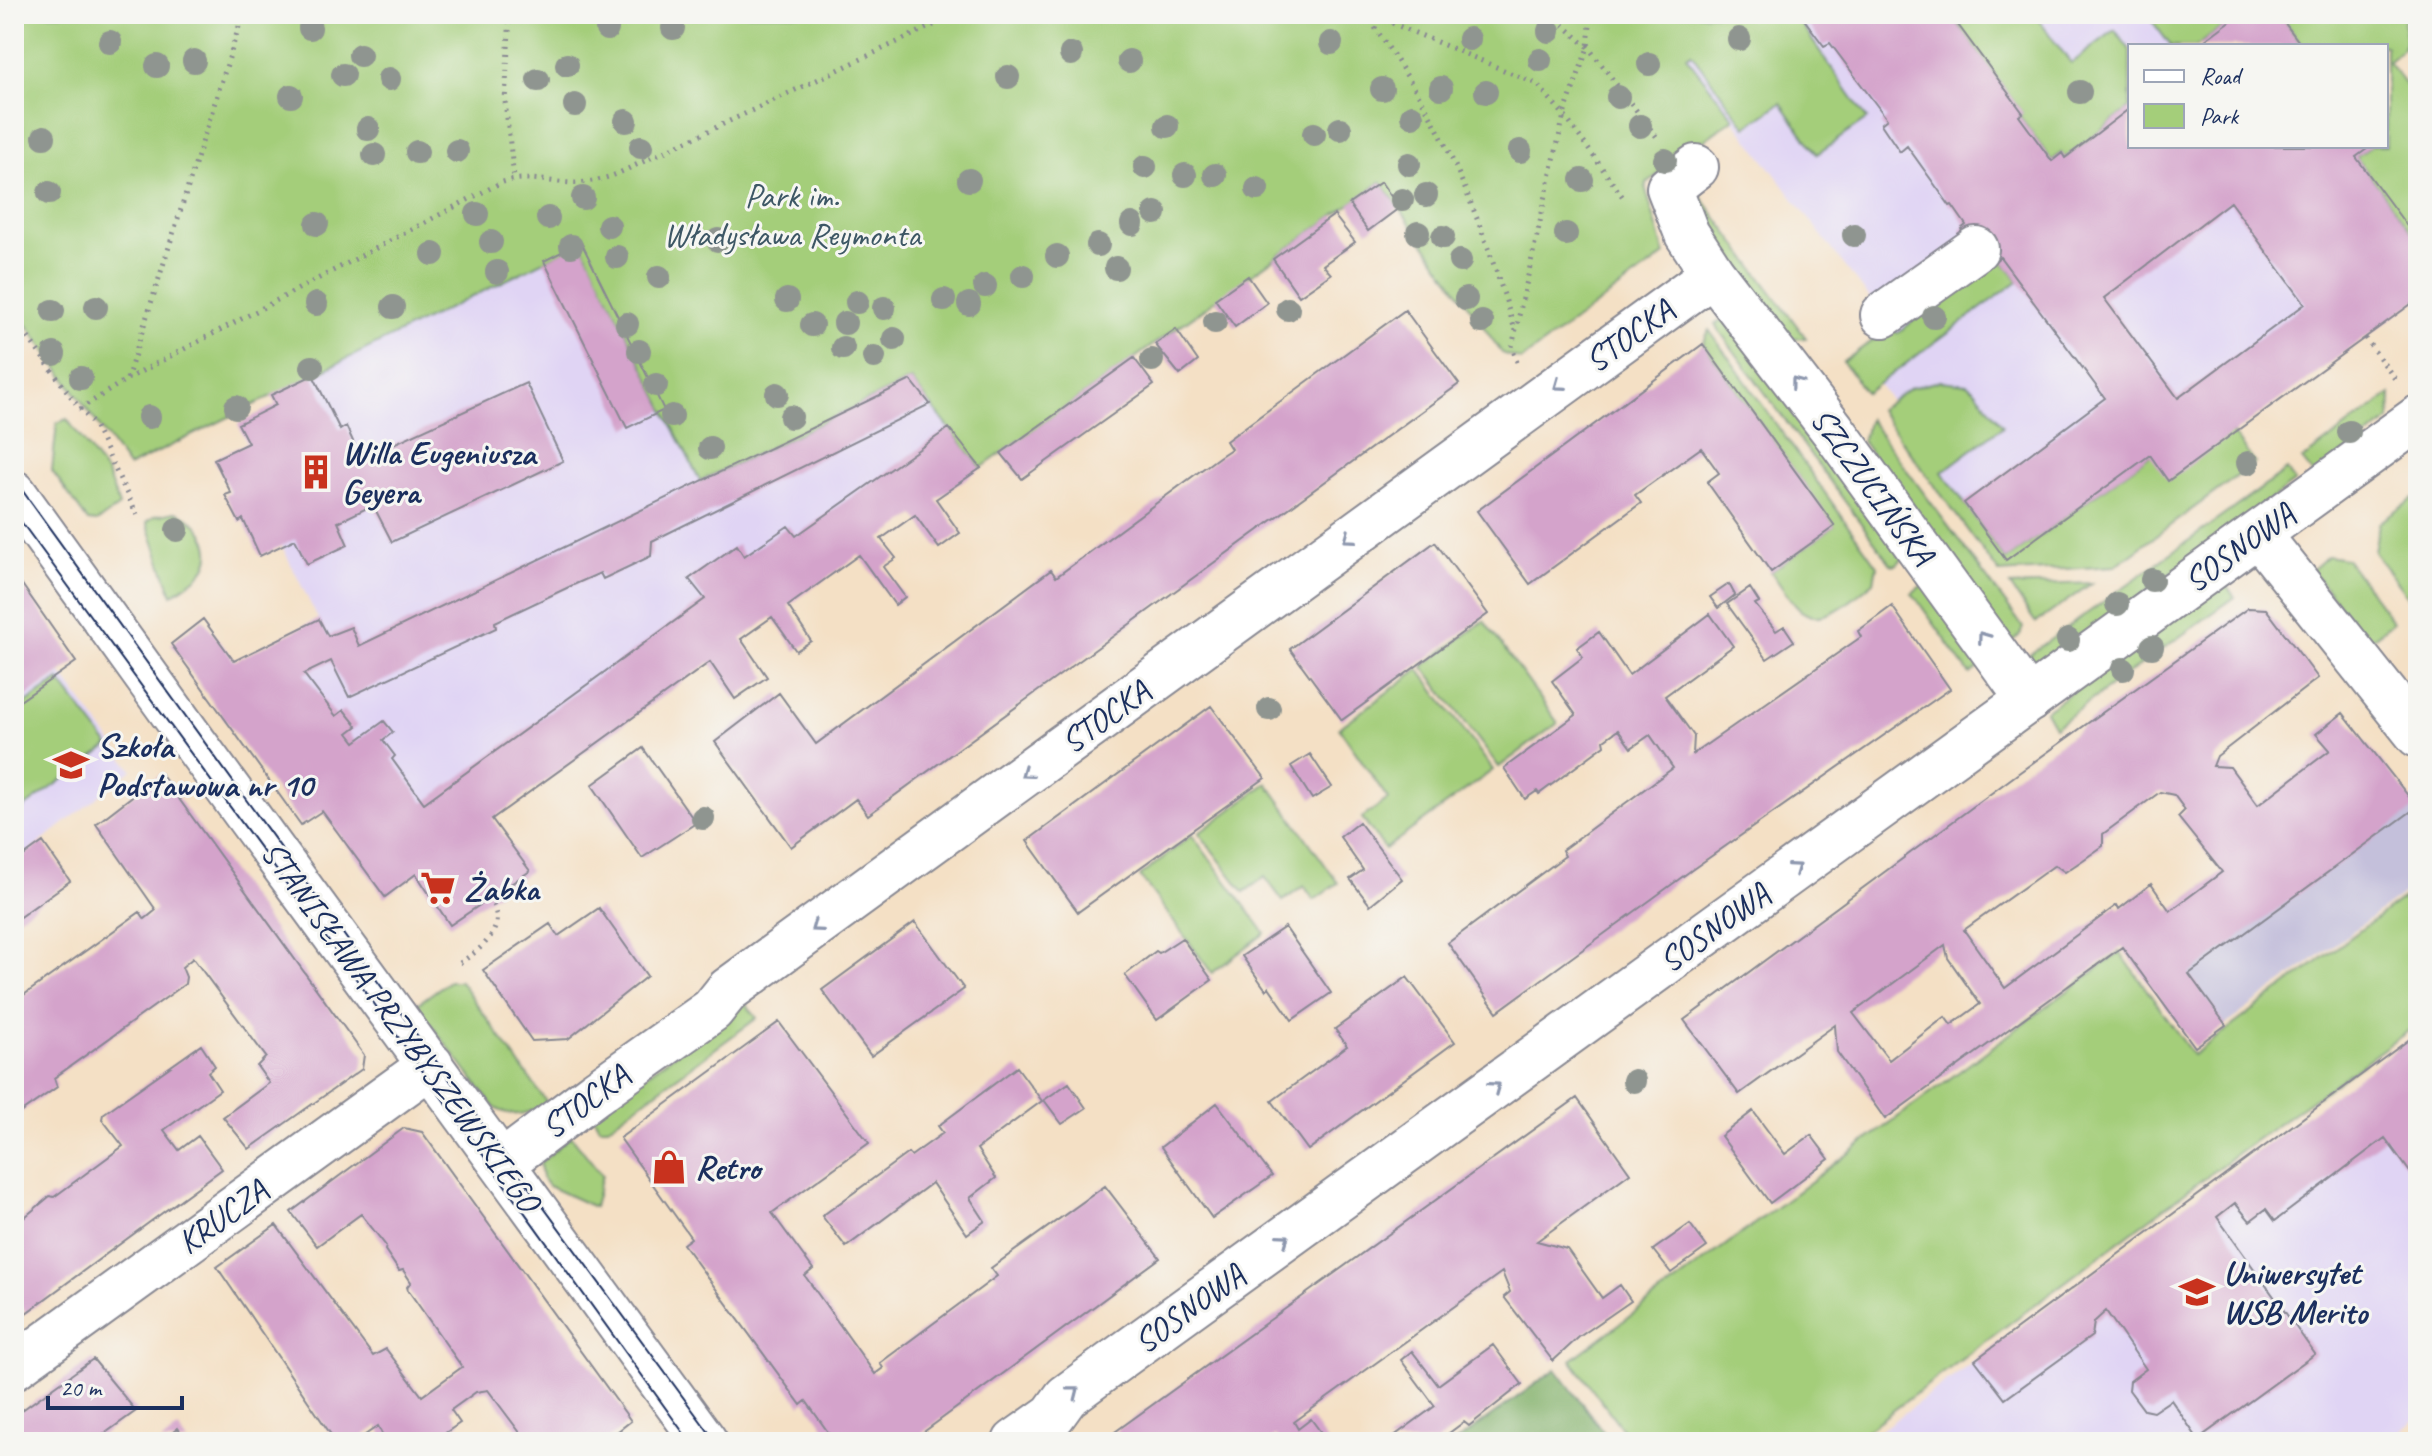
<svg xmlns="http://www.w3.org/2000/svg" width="2432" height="1456" viewBox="0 0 2432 1456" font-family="Caveat,sans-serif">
	<rect width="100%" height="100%" fill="#f6f6f2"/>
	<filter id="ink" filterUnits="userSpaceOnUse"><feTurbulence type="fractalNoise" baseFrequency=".0125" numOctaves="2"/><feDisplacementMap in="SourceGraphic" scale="16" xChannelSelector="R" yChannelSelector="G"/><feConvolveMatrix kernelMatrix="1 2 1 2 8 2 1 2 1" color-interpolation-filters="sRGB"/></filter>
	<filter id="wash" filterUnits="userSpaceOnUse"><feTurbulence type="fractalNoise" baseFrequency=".006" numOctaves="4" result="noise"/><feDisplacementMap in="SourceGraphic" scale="32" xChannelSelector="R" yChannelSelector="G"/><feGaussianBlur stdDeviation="1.8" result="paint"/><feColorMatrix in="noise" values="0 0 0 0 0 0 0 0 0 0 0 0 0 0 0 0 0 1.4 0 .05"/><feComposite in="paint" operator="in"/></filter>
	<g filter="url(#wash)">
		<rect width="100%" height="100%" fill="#f4e0c5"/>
		<path fill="#e0d4f4" d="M1745,14H2351L2376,46H2130V146H2386L2418,100V299L2006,560L1861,360L1896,333L1685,56Z
			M581,242L700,480L911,380L981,468L622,718L492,819L385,897L322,811L301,825L171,644L203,619L235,661L318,619L282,546L260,556L243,520L239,522L225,495L230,493L214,459L247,443L238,424L276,405L271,395Z
			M61,673L132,770L14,863V705Z
			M2391,1053L2418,1089V1418L2385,1442H1865Z"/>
		<path fill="#c4c0db" d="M2378,757L2418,808V883L2195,1047L2122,947Z"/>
		<path fill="#a4ce7a" stroke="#607e6c" stroke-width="2" d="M14,14H1794L1867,119L1817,154L1781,103L1746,127L1691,53L1686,56L1734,118L1647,183L1646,190L1665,255L1521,360L1502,353L1381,182L981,468L911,380L700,481L581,243L128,467L14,306Z
			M1945,14H2034L2071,63L2115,30L2130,50V108L2065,158L2061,153L2052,161L2019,116L2022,113L1954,19L1950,21Z
			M2160,14H2240L2197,46H2171L2152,21Z
			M2278,14H2411L2403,22C2410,44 2405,48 2388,62L2418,100V241L2356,157L2371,146H2386V46H2302Z
			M1693,186L1806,338L1786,340L1685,201Z
			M2000,257L2018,281L1866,393L1843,362L1892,326L1897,333Z
			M1727,316L1903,558L1896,565L1891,564L1715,325Z
			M1709,330L1877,566L1874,582C1854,597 1822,632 1798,608C1788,598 1780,584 1771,572L1834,526L1703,344Z
			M1940,381L1967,384L1975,390L2003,426L1942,472L2006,560L2150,455L2232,433L2255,463L2115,566L1999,573L1879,410L1910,388Z
			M2391,394L2390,420L2314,475L2302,460Z
			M67,419L107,474L119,506L97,522L88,521L52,471L57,423Z
			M1869,419L2023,627L2020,635L2009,643L1862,441Z
			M2287,470L2295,482L2041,668L2022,660Z
			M2413,499L2418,505V611L2374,552L2379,523Z
			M175,512C196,517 217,544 206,566C199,579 183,587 172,595L147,522L155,516Z
			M2327,556L2346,559L2393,622L2368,641L2311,570Z
			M2223,582L2235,597L2054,727L2045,711Z
			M2092,583L2036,623L2010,586Z
			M1924,584L1982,665L1970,674L1912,593Z
			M1484,621L1558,723L1499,767L1423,666Z
			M1419,669L1493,770L1385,849L1362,818L1388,799L1339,728Z
			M59,680L109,746L14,815V712Z
			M1267,783L1338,883L1314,900L1304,886L1283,901L1265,877L1244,892L1199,833Z
			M1192,835L1265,933L1212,973L1140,876Z
			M2418,887V1024L2239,1152L1851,1442H1632L1571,1360L2120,952L2193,1055Z
			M449,981H460L548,1104C528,1113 513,1120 494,1107L416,1005Z
			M745,1003L757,1018L608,1127H599L592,1114Z
			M571,1136L602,1175L594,1207L548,1186L542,1178L540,1163Z"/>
		<path fill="#83b16a" stroke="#4f7064" stroke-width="2" d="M1556,1369L1611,1442H1456Z"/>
		<g id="blocks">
			<path fill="#d4a3cb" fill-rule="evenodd" d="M1800,14H1945L1950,21L1953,18L2023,113L2019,116L2052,161L2062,153L2065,158L2130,108V146H2371L2356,157L2418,241V299L2168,481L2150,455L2006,560L1964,503L2105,398L2000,257L1988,267L1961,229L1966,225L1952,205L1950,206L1907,146L1900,152L1881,124L1887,119L1830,43L1824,46ZM2230,202L2305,304L2178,398L2104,298Z
				M2240,14H2278L2302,46H2197Z
				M1381,182L1399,208L1368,231L1349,204Z
				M1334,215L1355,242L1323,265L1331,274L1299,296L1273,259Z
				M581,242L664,410L627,428L544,261Z
				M1248,276L1267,303L1235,327L1215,299Z
				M1405,310L1459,384L868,815L856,799L791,847L715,742L779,693L816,744L1051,570L1056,577L1219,457L1231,449L1226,441Z
				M1176,329L1198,361L1180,375L1155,344Z
				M1703,344L1835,526L1771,572L1707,482L1719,473L1701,448L1635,495L1641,503L1530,584L1477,511Z
				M1134,358L1154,385L1022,479L1001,453Z
				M313,375L340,430L346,426L361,459L526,383L563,461L392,542L373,505L338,522L348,545L307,564L295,539L260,556L243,519L239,522L225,495L231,493L214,459L248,443L238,424L276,405L271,395Z
				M911,380L930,404L652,541L651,556L603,579L600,573L571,586L495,622L496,628L349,697L331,661L304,674L336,716L344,710L357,726L348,733L355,742L384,721L393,732L383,740L395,756L392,759L424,803L705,599L689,579L737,545L744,556L788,526L796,536L949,428L981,468L936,499L960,533L939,548L915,515L881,539L896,558L883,567L905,597L895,605L859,555L788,606L811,641L796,651L772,617L741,639L767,677L735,699L710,662L492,819L530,871L450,925L416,874L385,897L322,811L301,825L171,644L203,619L234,661L319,619L328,636L351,627L359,646Z
				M1435,542L1488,614L1342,720L1290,649Z
				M14,573L76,662L14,705Z
				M1729,584L1735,595L1718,608L1710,597Z
				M1750,588L1759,602L1755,604L1776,631L1784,626L1794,641L1767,659L1727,604Z
				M1892,606L1950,689L1693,869L1497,1012L1448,943L1565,856L1562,850L1673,768L1650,735L1631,748L1618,730L1604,740L1605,745L1539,794L1537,791L1525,799L1504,768L1576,715L1552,681L1583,657L1577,648L1599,632L1629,675L1710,614L1733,646L1665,696L1694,736L1693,754L1861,637L1858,631Z
				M2248,608L2266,609L2318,678L2217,756L2213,766L2230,767L2258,805L2330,750L2316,734L2343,713L2417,807L2189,974L2226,1025L2195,1047L2122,947L1885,1119L1837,1052L1835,1025L1739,1094L1684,1020L2020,772ZM2160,792L2174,795L2185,810L2178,817L2222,872L2170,911L2151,884L2119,909L2117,905L2005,988L1964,930L2055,865L2065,872L2083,860L2103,846V834ZM1945,945L1948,958L1980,1004L1951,1025L1945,1017L1889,1060L1853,1013Z
				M1211,706L1265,778L1078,912L1027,841Z
				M643,748L696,823L642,858L592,785Z
				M1310,754L1332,787L1312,799L1291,766Z
				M161,774L364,1055L362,1069L249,1149L223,1117L269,1083L257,1066L266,1057L193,958L182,967L186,977L185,984L54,1078L57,1087L14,1117V1002L140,912L145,919L156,910L96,824Z
				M1359,822L1402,879L1370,905L1350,879L1363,870L1340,837Z
				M43,842L70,881L14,921V863Z
				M599,908L647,976L568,1039L532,1041L483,970L550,924L558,936Z
				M915,922L964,989L871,1056L822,990Z
				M1285,927L1331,993L1292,1020L1269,987L1266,990L1242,956Z
				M1182,938L1212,980L1157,1020L1125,975L1156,951L1159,953Z
				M1407,977L1455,1042L1308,1150L1272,1101L1347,1046L1335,1029Z
				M779,1022L869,1143L772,1213L813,1269L805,1276L875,1374L883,1368L880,1363L997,1276L991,1268L1105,1186L1160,1258L910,1442H835L806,1401L801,1405L683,1244L691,1238L620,1138Z
				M2418,1033V1183L2385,1138L2275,1221L2266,1209L2250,1221L2235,1203L2217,1217L2315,1354L2198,1439L2171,1400L2153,1412L2144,1410L2129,1390L2130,1381L2146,1369L2106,1311L2094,1322L2092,1336L2005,1399L1975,1360Z
				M201,1045L215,1066L208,1072L220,1090L164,1130L179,1150L198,1136L222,1169L26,1313L14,1297V1226L50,1196L54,1197L123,1146L102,1119L103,1114Z
				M1017,1067L1042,1101L977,1149L996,1178L970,1198L985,1221L967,1234L932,1183L846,1247L822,1216L908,1153L911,1156L943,1133L938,1126Z
				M1069,1083L1086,1108L1062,1124L1044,1100Z
				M1577,1098L1630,1173L1537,1241L1567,1249L1602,1298L1620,1285L1631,1301L1579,1337L1553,1361L1504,1297L1510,1292L1502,1272L1294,1422L1298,1429L1311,1419L1328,1442H1279L1275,1436L1267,1442H1101Z
				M1217,1103L1272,1176L1212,1218L1161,1147Z
				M1753,1111L1785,1154L1811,1135L1829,1159L1770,1203L1721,1136Z
				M404,1128L422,1132L631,1421L604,1442H527L488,1390L476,1392L451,1410L460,1423L432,1442H386L378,1426L355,1442H336L217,1267L276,1225L373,1356L386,1349L422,1396L462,1367L408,1290L407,1287L411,1282L403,1270L399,1271L385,1250L386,1246L361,1214L317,1246L291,1212Z
				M1690,1224L1707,1247L1671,1273L1653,1250Z
				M1493,1345L1522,1384L1469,1426L1464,1422L1437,1442H1386L1435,1406L1401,1360L1412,1351L1438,1385Z
				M93,1359L136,1411L93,1442H22L14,1433V1416Z
				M178,1428L188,1442H161Z"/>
		</g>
	</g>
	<g filter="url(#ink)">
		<use href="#blocks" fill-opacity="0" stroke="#888892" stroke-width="2"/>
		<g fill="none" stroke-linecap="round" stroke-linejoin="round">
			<g stroke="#888892" stroke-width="48">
				<path id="minor" d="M1696,167L1669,188L1687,234L1713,274L1833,430L2029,700
					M1883,315L1976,249
					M14,493C242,811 474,1126 705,1442
					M2258,534L2418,735
					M502,1163L595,1093L712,1010L728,990L1713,274
					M14,1367L431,1065
					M1015,1442L1053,1415L1066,1397L1111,1364L2418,418"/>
			</g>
			<path stroke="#888892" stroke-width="5" stroke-dasharray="2 6" stroke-linecap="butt" d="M510,14L505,101L514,178
				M1366,14C1388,47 1410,79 1429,113C1465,179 1493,258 1515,330
				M1370,14L1537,84L1564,115L1625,200
				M1551,14L1588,47L1659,140
				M14,318L80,409L94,425L137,515
				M2365,338L2395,379
				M1517,362L1512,347L1564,115L1588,47L1591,14
				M127,379L243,14
				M80,409L127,379L500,183C525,174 550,183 576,183C591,182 605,179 619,173L957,14
				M460,963C482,948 510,928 489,898"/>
			<use href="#minor" stroke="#fff" stroke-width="44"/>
			<path stroke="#1b2f5e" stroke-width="2" d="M14,479L378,982L716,1442
				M14,512L365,991L690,1442"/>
		</g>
		<g fill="#8f9590">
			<circle cx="310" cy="28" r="12"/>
			<circle cx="673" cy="28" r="12"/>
			<circle cx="607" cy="29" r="12"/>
			<circle cx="1549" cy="31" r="12"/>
			<circle cx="1469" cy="39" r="12"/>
			<circle cx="1739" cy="39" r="12"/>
			<circle cx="110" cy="42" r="12"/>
			<circle cx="1331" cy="43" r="12"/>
			<circle cx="1071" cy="54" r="12"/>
			<circle cx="360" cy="55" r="12"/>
			<circle cx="1540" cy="60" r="12"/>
			<circle cx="194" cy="61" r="12"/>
			<circle cx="1129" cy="61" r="12"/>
			<circle cx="1649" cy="64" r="12"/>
			<circle cx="567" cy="65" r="12"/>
			<circle cx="157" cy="66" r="12"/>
			<circle cx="343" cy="75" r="12"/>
			<circle cx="1008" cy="77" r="12"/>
			<circle cx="389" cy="79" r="12"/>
			<circle cx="538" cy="80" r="12"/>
			<circle cx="1441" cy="88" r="12"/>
			<circle cx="1382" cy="89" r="12"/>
			<circle cx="1486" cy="92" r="12"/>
			<circle cx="2080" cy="92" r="12"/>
			<circle cx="291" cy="96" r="12"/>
			<circle cx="1618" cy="97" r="12"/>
			<circle cx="575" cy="105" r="12"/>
			<circle cx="1412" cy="116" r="12"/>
			<circle cx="626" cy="121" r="12"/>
			<circle cx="1167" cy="126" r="12"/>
			<circle cx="1640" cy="126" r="12"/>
			<circle cx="368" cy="129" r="12"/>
			<circle cx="1340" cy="129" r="12"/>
			<circle cx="1314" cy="134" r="12"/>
			<circle cx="44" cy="137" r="12"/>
			<circle cx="641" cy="147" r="12"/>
			<circle cx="457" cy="151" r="12"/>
			<circle cx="1520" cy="151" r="12"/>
			<circle cx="417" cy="152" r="12"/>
			<circle cx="374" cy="155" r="12"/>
			<circle cx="1665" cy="160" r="12"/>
			<circle cx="1409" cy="164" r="12"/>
			<circle cx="1145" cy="167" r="12"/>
			<circle cx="1185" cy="175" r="12"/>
			<circle cx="1215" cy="175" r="12"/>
			<circle cx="969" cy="180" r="12"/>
			<circle cx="1582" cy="180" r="12"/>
			<circle cx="1257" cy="189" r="12"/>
			<circle cx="49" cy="193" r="12"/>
			<circle cx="1426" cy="195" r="12"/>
			<circle cx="583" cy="198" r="12"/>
			<circle cx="1402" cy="200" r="12"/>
			<circle cx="1155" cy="213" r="12"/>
			<circle cx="477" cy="214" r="12"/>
			<circle cx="548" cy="218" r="12"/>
			<circle cx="317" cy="224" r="12"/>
			<circle cx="1132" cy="224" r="12"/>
			<circle cx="609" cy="226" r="12"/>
			<circle cx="1418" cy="233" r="12"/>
			<circle cx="1566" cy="234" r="12"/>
			<circle cx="1854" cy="235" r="12"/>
			<circle cx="1443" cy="237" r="12"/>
			<circle cx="718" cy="240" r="12"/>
			<circle cx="491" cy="242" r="12"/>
			<circle cx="1098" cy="245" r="12"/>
			<circle cx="571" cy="246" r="12"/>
			<circle cx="433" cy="254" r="12"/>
			<circle cx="1057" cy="256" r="12"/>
			<circle cx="617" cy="257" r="12"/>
			<circle cx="1460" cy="261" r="12"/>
			<circle cx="1116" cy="268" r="12"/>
			<circle cx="497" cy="272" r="12"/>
			<circle cx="1023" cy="276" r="12"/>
			<circle cx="659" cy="277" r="12"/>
			<circle cx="985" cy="286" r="12"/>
			<circle cx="1466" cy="299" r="12"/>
			<circle cx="787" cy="300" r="12"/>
			<circle cx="944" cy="300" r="12"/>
			<circle cx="857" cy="302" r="12"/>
			<circle cx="316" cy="304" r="12"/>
			<circle cx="969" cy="304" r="12"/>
			<circle cx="96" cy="307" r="12"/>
			<circle cx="393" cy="307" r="12"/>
			<circle cx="884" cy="308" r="12"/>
			<circle cx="1288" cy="309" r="12"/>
			<circle cx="53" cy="311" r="12"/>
			<circle cx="1934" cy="317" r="12"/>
			<circle cx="1215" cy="322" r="12"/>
			<circle cx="1482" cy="322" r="12"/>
			<circle cx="845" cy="323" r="12"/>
			<circle cx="627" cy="324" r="12"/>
			<circle cx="812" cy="325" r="12"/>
			<circle cx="894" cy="339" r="12"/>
			<circle cx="843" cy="348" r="12"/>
			<circle cx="639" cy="351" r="12"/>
			<circle cx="54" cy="354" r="12"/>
			<circle cx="874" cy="357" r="12"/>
			<circle cx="1152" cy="360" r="12"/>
			<circle cx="312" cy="367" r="12"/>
			<circle cx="81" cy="378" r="12"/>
			<circle cx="656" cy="385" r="12"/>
			<circle cx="777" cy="394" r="12"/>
			<circle cx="236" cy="407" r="12"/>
			<circle cx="672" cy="416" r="12"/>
			<circle cx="149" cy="417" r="12"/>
			<circle cx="791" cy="417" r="12"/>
			<circle cx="2349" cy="432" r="12"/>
			<circle cx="710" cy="448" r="12"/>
			<circle cx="2248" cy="463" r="12"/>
			<circle cx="177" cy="530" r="12"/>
			<circle cx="2152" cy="580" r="12"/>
			<circle cx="2117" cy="604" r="12"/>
			<circle cx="2068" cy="640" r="12"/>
			<circle cx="2152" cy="647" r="12"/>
			<circle cx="2123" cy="669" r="12"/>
			<circle cx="1269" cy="709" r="12"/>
			<circle cx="703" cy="818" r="12"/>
			<circle cx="1634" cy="1081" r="12"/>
		</g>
		<defs><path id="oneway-chevron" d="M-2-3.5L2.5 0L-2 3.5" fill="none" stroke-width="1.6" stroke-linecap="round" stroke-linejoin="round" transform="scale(2)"/></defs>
		<g stroke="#8d97ae">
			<use href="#oneway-chevron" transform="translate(1796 382) rotate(-127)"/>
			<use href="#oneway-chevron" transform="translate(1559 385) rotate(144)"/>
			<use href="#oneway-chevron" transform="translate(1349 538) rotate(144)"/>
			<use href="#oneway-chevron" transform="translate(1983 637) rotate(-126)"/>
			<use href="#oneway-chevron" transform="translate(1026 773) rotate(144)"/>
			<use href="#oneway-chevron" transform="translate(1795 868) rotate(-36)"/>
			<use href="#oneway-chevron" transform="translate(816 927) rotate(144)"/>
			<use href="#oneway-chevron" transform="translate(1495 1087) rotate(-36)"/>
			<use href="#oneway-chevron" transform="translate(1284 1239) rotate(-36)"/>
			<use href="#oneway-chevron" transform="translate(1074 1392) rotate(-38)"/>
		</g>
	</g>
	<defs>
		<g id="building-bare" transform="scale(2.76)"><path d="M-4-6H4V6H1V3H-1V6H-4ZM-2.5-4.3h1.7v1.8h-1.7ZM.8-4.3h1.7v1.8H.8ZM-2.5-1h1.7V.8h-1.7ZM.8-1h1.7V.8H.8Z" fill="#c8321e" stroke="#f6f6f2" stroke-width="2.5" paint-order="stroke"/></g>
		<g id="school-bare" transform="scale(2.76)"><path d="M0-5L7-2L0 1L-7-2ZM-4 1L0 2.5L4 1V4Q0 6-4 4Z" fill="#c8321e" stroke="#f6f6f2" stroke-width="2.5" paint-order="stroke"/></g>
		<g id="supermarket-bare" transform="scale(2.76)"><path d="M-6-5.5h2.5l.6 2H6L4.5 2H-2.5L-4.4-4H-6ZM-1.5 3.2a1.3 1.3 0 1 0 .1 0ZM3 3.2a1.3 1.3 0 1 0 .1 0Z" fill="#c8321e" stroke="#f6f6f2" stroke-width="2.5" paint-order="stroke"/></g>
		<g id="shop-bare" transform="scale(2.76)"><path d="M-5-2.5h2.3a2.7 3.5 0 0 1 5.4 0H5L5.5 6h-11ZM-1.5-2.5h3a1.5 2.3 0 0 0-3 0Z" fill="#c8321e" stroke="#f6f6f2" stroke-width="2.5" paint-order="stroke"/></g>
		<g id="university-bare" transform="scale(2.76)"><path d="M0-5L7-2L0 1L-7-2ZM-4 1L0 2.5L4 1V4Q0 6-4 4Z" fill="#c8321e" stroke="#f6f6f2" stroke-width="2.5" paint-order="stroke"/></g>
	</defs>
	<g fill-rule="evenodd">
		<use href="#building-bare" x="316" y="472"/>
		<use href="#school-bare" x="71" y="765"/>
		<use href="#supermarket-bare" x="438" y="888"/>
		<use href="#shop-bare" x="669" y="1167"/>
		<use href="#university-bare" x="2197" y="1292"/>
	</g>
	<g text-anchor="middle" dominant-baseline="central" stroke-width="6" stroke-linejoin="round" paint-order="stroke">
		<g font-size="34" fill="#3d5765" stroke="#f6f6f2">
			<text x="792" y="195">Park im.<tspan x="792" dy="39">Władysława Reymonta</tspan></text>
		</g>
		<g font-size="34" fill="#1b2f5e" stroke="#f6f6f2">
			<text transform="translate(1629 335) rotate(-36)">STOCKA</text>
			<text transform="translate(1873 486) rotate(54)">SZCZUCIŃSKA</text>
			<text transform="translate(2239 547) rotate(-36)">SOSNOWA</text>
			<text transform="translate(1105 716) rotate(-36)">STOCKA</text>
			<text transform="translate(1714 927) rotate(-36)">SOSNOWA</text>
			<text transform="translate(401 1026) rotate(54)">STANISŁAWA PRZYBYSZEWSKIEGO</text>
			<text transform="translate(585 1101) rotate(-37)">STOCKA</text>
			<text transform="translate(222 1216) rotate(-36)">KRUCZA</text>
			<text transform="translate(1189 1308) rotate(-36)">SOSNOWA</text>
		</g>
		<g font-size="34" font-weight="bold" fill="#1b2f5e" stroke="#f6f6f2" text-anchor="start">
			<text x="342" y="452">Willa Eugeniusza<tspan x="342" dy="39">Geyera</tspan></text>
			<text x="97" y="745">Szkoła<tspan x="97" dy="39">Podstawowa nr 10</tspan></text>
			<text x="464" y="888">Żabka</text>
			<text x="695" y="1167">Retro</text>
			<text x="2223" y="1272">Uniwersytet<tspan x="2223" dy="39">WSB Merito</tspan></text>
		</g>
	</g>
	<rect width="2432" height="1456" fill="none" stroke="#f6f6f2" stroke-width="48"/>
	<rect x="2128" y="44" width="260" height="104" fill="#f6f6f2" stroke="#9ea6b7" stroke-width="2"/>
	<rect x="2144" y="70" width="40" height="12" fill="#ffffff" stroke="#9ea6b7" stroke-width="2"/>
	<text x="2200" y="84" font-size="24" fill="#1b2f5e">Road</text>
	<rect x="2144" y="104" width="40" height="24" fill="#a4ce7a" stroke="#9ea6b7" stroke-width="2"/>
	<text x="2200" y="124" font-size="24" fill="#1b2f5e">Park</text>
	<path d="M48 1396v12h134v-12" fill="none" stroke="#1b2f5e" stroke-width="4"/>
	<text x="60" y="1396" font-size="24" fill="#1b2f5e" stroke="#f6f6f2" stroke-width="6" paint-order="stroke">20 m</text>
</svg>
